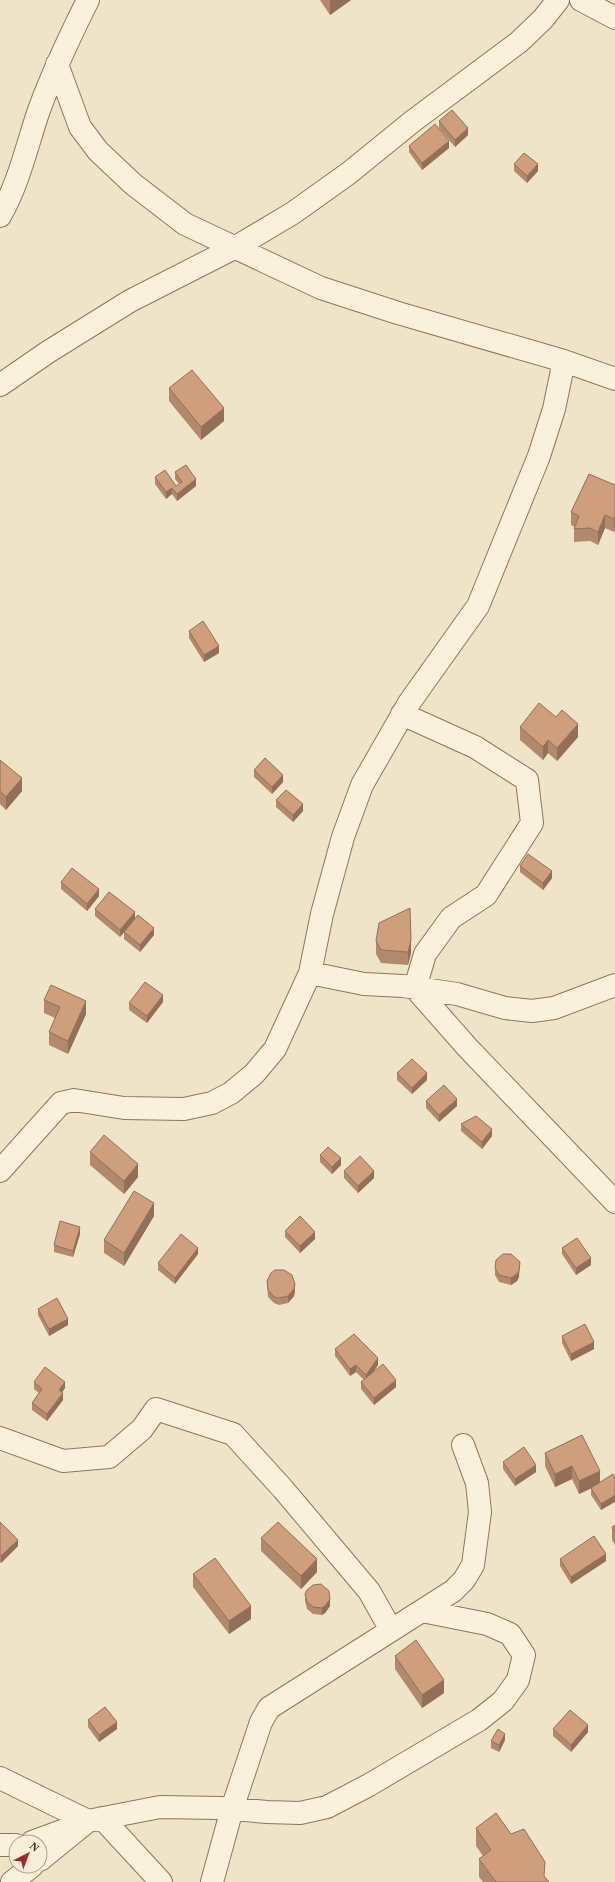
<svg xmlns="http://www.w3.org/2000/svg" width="615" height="1882" viewBox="0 0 615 1882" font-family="Georgia,serif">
	<rect width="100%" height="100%" fill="#f0e4c8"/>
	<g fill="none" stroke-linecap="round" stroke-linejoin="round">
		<g stroke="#8d765c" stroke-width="24">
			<path id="minor" d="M581,0L615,18
				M57,64L80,127L98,151L133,184L185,224L321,288L398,313L564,361L615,379
				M0,216C19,183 27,145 39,110C53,72 70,36 88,0
				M0,385L48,352L130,301L236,247L293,213L349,173L413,121L519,42L543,19L558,0
				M402,714L475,747L527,780L532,823L486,895L451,918L425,954L415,988L467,1047L615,1202
				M310,973L364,984L403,986L457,994L505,1008L532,1011L554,1008L615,985
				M0,1171L61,1103L74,1100L124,1108L184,1109L212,1103L231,1093L254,1074L275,1049L310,973L322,914L343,837L362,785L409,703L478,606L539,456L554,409L564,361
				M0,1438L63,1461L109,1457L142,1429L156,1409L233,1434L283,1489L369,1591L391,1630
				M0,1778L88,1821L160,1807L220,1808L267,1812L300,1813L327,1807L369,1785L479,1720L503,1701L518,1680L524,1655L510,1634L487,1624L422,1611
				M102,1818L161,1882
				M32,1842L70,1828
				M0,1845H16
				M40,1860L88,1821
				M12,1882L32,1866
				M212,1882L232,1809L261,1722L269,1708L453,1591L464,1580L473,1565L480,1512L477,1483L463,1445"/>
		</g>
		<use href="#minor" stroke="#faf1dc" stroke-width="22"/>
	</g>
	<path fill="#b2896c" d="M320,0H351L330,15Z
		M439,121L468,135L455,147L439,128Z
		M409,146L449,148L422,170L409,152Z
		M514,164L538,171L527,183L514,171Z
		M169,388L224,421L201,440L169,401Z
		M175,472L196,486L177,501L172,494L166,499L155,484V477L176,486L179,484L175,479Z
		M615,485V529L614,532L605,528L598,545L590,541L574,542V529L575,527L571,525V512Z
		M189,631L219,653L204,662L189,638Z
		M520,727L578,737L557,761L548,753L543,760L520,740Z
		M0,760L22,791L6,810L0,804Z
		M254,770L283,782L272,794L254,777Z
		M276,800L303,811L293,822L276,807Z
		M520,866L552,878L543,890L520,872Z
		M61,882L99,896L87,911L61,889Z
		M95,909L135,919L154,935L140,952L124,939V932L120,937L95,916Z
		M376,941L411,953L408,965L381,963L376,954Z
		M44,1000L86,1014L68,1054L49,1045V1032L55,1018L44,1013Z
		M163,1002L147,1023L129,1010V1003Z
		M397,1073L427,1080L412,1094L397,1080Z
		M426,1101L457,1106L439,1122L426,1108Z
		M461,1124L492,1136L482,1149L461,1131Z
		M90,1152L138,1177L124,1194L90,1165Z
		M320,1155L341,1165L332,1174L320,1162Z
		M344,1171L374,1178L358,1193L344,1178Z
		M154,1216L124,1266L104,1253V1240Z
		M285,1231L315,1239L300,1253L285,1237Z
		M80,1234L73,1257L54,1252V1245Z
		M562,1248L591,1265L576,1275L562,1254Z
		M198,1254L175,1284L158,1270V1263Z
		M495,1268L519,1277L517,1281L511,1285L499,1282L495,1275Z
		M267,1281L295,1291L294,1296L288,1303L279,1305L274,1303L268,1297Z
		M38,1309L68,1325L49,1336L38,1315Z
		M562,1336L594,1349L571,1361L562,1343Z
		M335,1349L378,1365L373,1373L396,1387L374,1405L361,1389V1382L364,1380L356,1372L350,1376L335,1356Z
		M34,1382L65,1388L62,1392L63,1400L47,1421L32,1410V1403L39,1393L34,1389Z
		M582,1435L600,1483L613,1474L601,1510L591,1495V1488L594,1487L579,1494L572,1479L555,1487L545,1466V1453Z
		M503,1462L536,1472L515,1486L503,1469Z
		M0,1522L18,1546L1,1563L0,1562Z
		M615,1525V1545L612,1540V1527Z
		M261,1538L317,1572L301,1589L261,1551Z
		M560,1559L606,1561L571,1584L560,1566Z
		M193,1574L251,1619L229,1634L193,1587Z
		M305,1594L330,1606L325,1613L322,1615L313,1614L307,1609L305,1601Z
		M395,1656L444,1693L422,1708L395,1669Z
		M88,1720L117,1729L99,1742L88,1727Z
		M553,1729L588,1732L571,1752L553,1736Z
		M505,1740L499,1752L491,1748V1741Z
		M476,1828L511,1834L549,1882H483L479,1877V1859L483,1856L476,1846Z"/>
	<path fill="#916f58" d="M330,0H351L330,15Z
		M468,128V135L455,147V140Z
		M449,141V148L422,170V163Z
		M538,164V171L527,183V176Z
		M224,408V421L201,440V427Z
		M196,479V486L177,501V494Z
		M172,488V494L166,499V492Z
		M605,515V528L598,545V532Z
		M615,516V529L614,532V519Z
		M219,646V653L204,662V655Z
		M578,724V737L557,761V748Z
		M548,740V753L543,760V747Z
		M283,775V782L272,794V787Z
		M22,778V791L6,810V797Z
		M303,804V811L293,822V815Z
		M552,871V878L543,890V883Z
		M99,889V896L87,911V904Z
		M135,912V919L120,937V930Z
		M154,928V935L140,952V945Z
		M411,940V953L408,965V952Z
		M163,995V1002L147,1023V1016Z
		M86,1001V1014L68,1054V1041Z
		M427,1073V1080L412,1094V1088Z
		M457,1099V1106L439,1122V1115Z
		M492,1129V1136L482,1149V1142Z
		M341,1158V1165L332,1174V1167Z
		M138,1164V1177L124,1194V1181Z
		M374,1171V1178L358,1193V1186Z
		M154,1203V1216L124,1266V1253Z
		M80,1227V1234L73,1257V1251Z
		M315,1232V1239L300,1253V1246Z
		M198,1248V1254L175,1284V1278Z
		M591,1258V1265L576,1275V1268Z
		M520,1262L519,1277L517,1281L511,1285V1278Z
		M295,1284V1291L294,1296L288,1303V1296Z
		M68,1319V1325L49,1336V1329Z
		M594,1342V1349L571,1361V1354Z
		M378,1358V1365L366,1382V1375Z
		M356,1365V1372L350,1376V1369Z
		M396,1380V1387L374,1405V1398Z
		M65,1382V1388L59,1397V1390Z
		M63,1393V1400L47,1421V1414Z
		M536,1465V1472L515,1486V1479Z
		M572,1466V1479L555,1487V1474Z
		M600,1471V1484L579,1494V1481Z
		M615,1495V1502L601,1510V1504Z
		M18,1540V1546L1,1563V1556Z
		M606,1554V1561L571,1584V1577Z
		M317,1559V1572L301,1589V1576Z
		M330,1599V1606L325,1613L322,1615V1608Z
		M251,1606V1619L229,1634V1621Z
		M444,1680V1693L422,1708V1695Z
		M117,1722V1729L99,1742V1735Z
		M588,1725V1732L571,1752V1745Z
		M505,1734V1740L499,1752V1745Z"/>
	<path fill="#cf9f7d" stroke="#916f58" d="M452,110L468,128L455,140L439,121Z
		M435,124L449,141L422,163L409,146Z
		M524,153L538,164L527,176L514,164Z
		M192,370L224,408L201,427L169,388Z
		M186,465L196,479L177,494L172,488L166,492L155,477L165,470L176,486L182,482L175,472Z
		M589,474L615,485V516L614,519L605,515L598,532L590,528L574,529L579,516L571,512Z
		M203,621L219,646L204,655L189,631Z
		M539,703L556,717L562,710L578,724L557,748L548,740L543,747L520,727Z
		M265,758L283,775L272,787L254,770Z
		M0,760L22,778L6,797L0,791Z
		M286,790L303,804L293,815L276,800Z
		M528,854L552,871L543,883L520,866Z
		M72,868L99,889L87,904L61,882Z
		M109,892L135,912L120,930L95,909Z
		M410,908L411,940L408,952L381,950L376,941L379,923Z
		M138,915L154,928L140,945L124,932Z
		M145,982L163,995L147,1016L129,1003Z
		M51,985L86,1001L68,1041L49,1032L60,1007L44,1000Z
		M412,1059L427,1073L412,1088L397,1073Z
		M444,1085L457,1099L439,1115L426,1101Z
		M476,1116L492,1129L482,1142L461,1124Z
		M104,1135L138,1164L124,1181L90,1152Z
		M328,1147L341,1158L332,1167L320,1155Z
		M360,1156L374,1171L358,1186L344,1171Z
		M134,1191L154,1203L124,1253L104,1240Z
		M300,1216L315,1232L300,1246L285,1231Z
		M60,1221L80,1227L73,1251L54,1245Z
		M181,1234L198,1248L175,1278L158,1263Z
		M577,1238L591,1258L576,1268L562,1248Z
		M503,1254H511L520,1262L519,1271L517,1274L511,1278L499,1275L495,1268L496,1260Z
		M275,1270H284L292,1275L295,1284L294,1289L288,1296L279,1298L274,1297L268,1290L267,1281L271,1273Z
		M57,1298L68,1319L49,1329L38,1309Z
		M585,1324L594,1342L571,1354L562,1336Z
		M354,1334L378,1358L366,1375L356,1365L350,1369L335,1349Z
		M383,1364L396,1380L374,1398L361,1382Z
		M45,1367L65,1382L59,1390L63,1393L47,1414L32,1403L42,1389L34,1382Z
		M582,1435L600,1471L579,1481L572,1466L555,1474L545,1453Z
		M524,1447L536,1465L515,1479L503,1462Z
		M613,1474L615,1478V1495L601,1504L591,1488Z
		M0,1522L18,1540L1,1556L0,1555Z
		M278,1522L317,1559L301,1576L261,1538Z
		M615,1525V1532L612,1527Z
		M594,1536L606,1554L571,1577L560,1559Z
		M215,1558L251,1606L229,1621L193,1574Z
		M321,1584L329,1591L330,1599L325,1606L322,1608L313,1607L307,1602L305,1594L307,1590L313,1585Z
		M416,1640L444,1680L422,1695L395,1656Z
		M105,1707L117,1722L99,1735L88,1720Z
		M570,1710L588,1725L571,1745L553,1729Z
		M498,1729L505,1734L499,1745L491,1741Z
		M496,1813L511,1834L524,1829L545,1862L544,1876L549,1882H496L479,1859L491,1850L476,1828Z"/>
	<g transform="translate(28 1854) rotate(42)"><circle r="19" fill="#f7eed8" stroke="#ada18e"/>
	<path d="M0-3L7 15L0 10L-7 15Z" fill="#9e2a2b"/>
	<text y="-6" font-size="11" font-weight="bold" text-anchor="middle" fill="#3d2e20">N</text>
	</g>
</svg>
